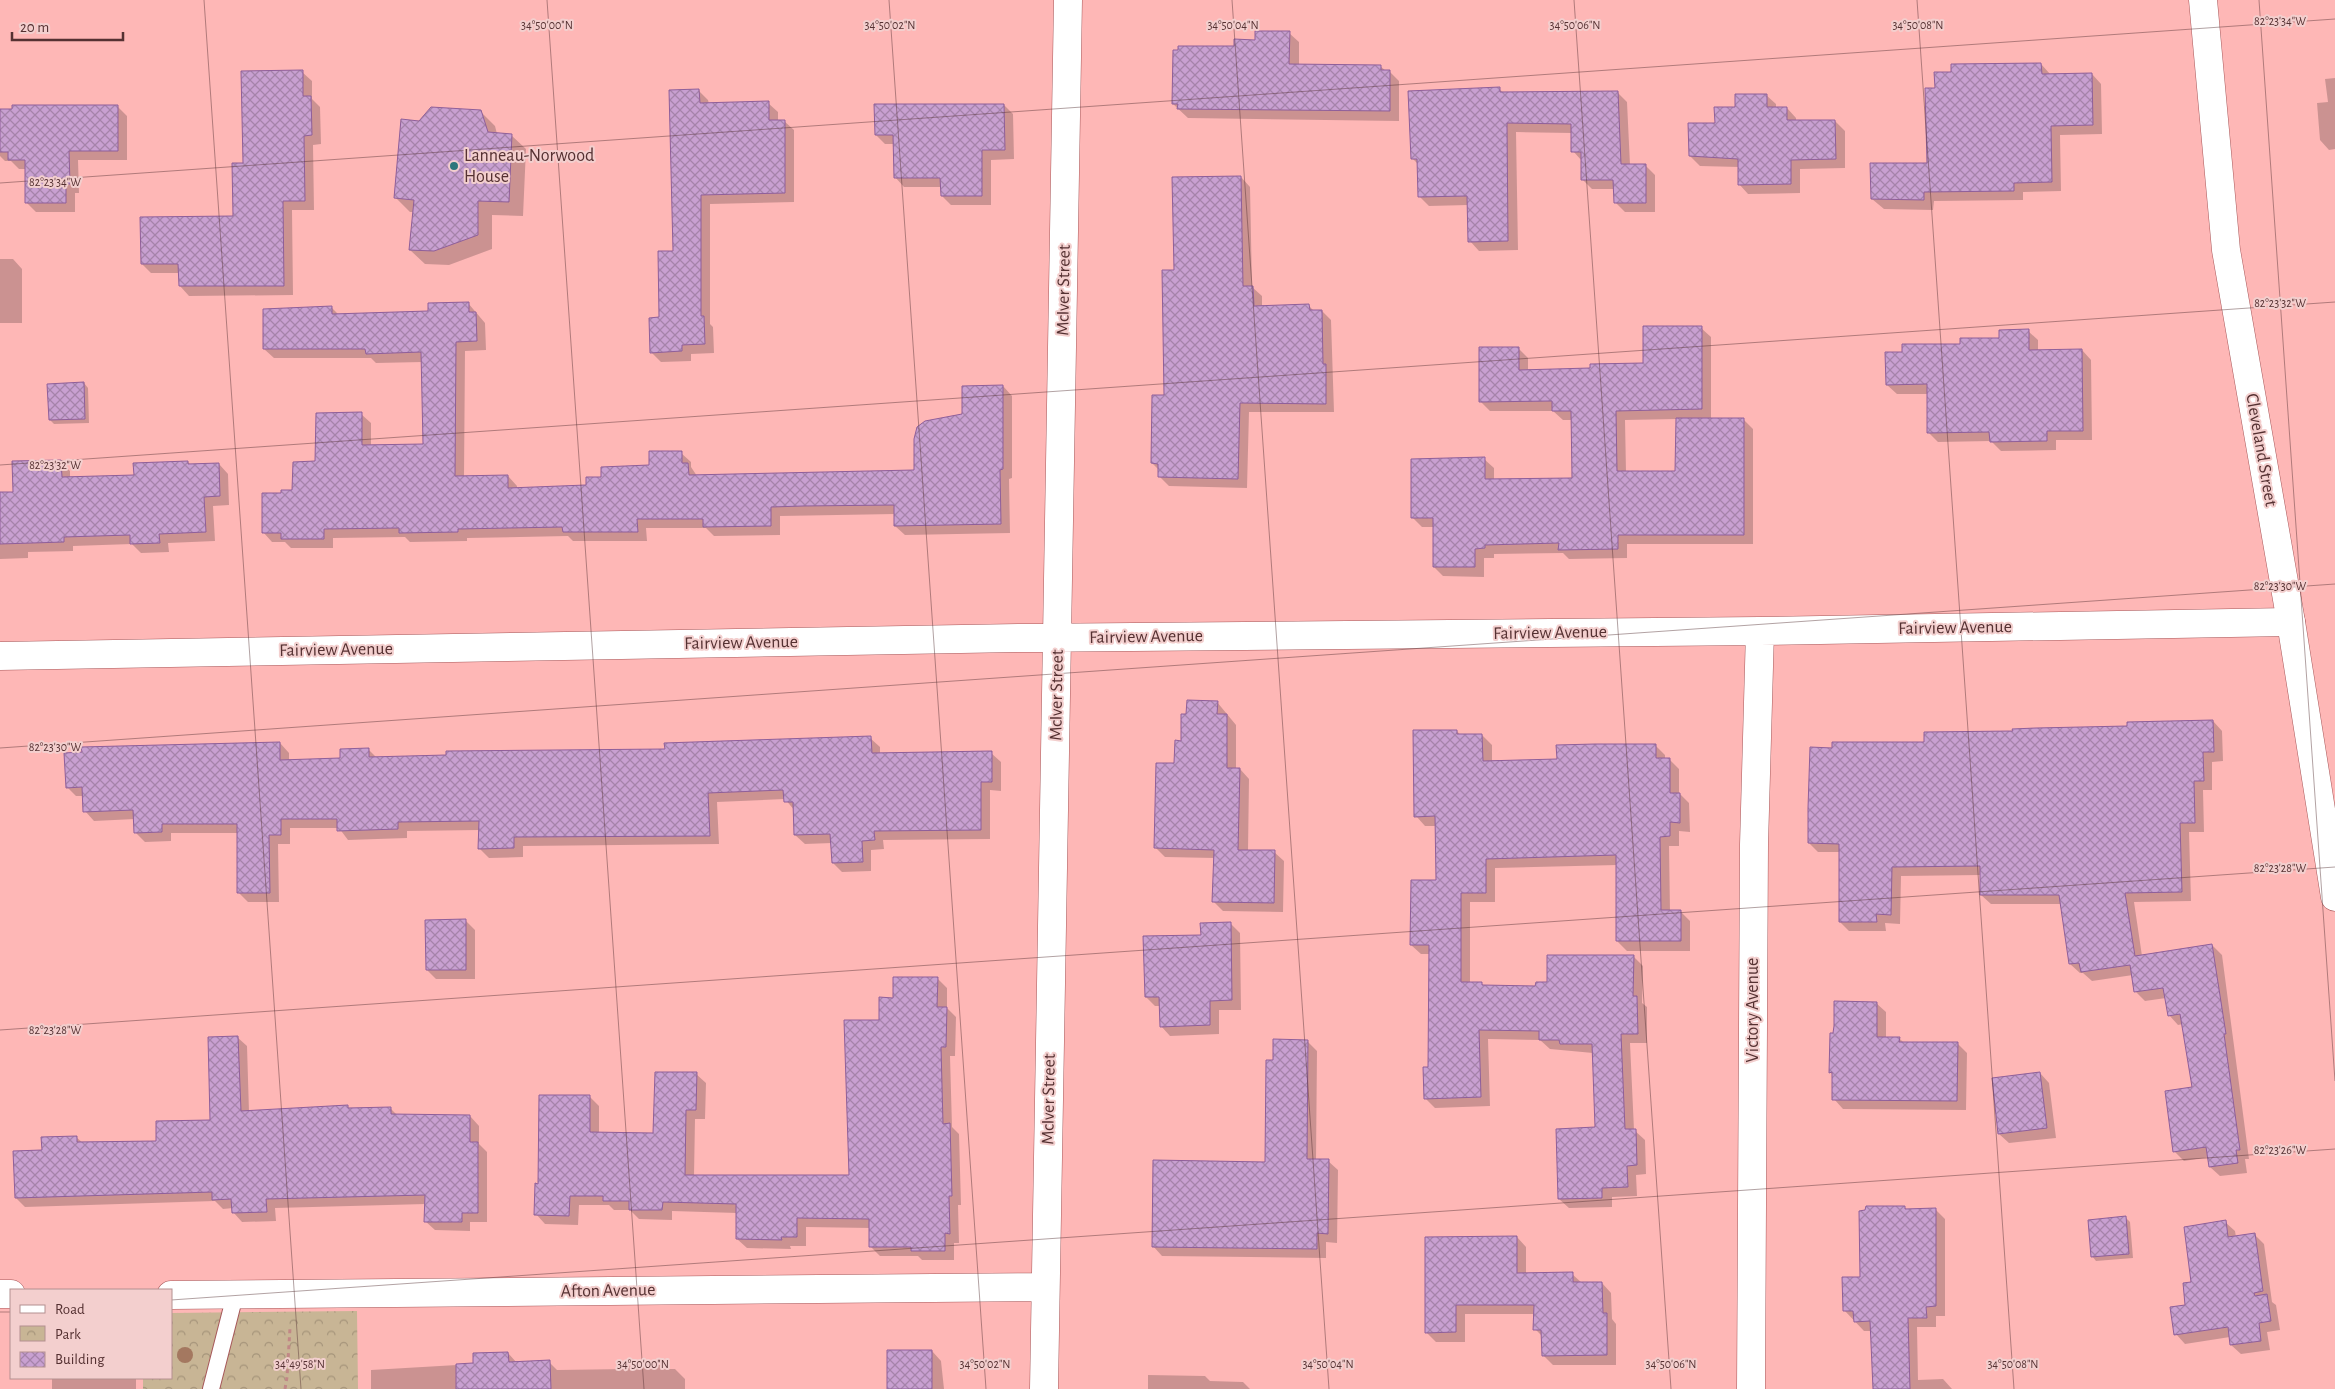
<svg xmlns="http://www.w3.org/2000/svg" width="2335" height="1389" viewBox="0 0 2335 1389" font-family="'Alegreya Sans',sans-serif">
	<defs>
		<pattern id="park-crowns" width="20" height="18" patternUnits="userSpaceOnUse" patternTransform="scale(1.25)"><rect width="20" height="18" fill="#c8b595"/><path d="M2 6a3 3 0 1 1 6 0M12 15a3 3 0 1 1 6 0" fill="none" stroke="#a5947a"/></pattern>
		<pattern id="building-cross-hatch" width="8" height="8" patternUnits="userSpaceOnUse" patternTransform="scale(1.25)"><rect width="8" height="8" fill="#c8a0d1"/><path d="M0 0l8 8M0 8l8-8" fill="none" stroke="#a583aa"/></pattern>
	</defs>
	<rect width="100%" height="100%" fill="#feb7b6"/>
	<path fill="url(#park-crowns)" d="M357,1311L358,1389H143V1378H171V1313Z"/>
	<path fill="#0003" fill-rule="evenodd" d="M1289,33L1299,42V65L1380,66L1386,71H1389L1399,81V121L1188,118L1173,104L1235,47Z
		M2041,64L2050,74H2092L2101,84L2102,134L2060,135L2061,191L2023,192V200L1934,201L1933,210L1884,209L1872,199L1928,164L1936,89Z
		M302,72L312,81V99L320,107L321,144L313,145L314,210H292L293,295L189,296L180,286V273H151L142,264L234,217Z
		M2335,78V149L2329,150L2320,140L2317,103L2328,102L2325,79Z
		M1499,89L1504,93L1617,92L1627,102L1630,165H1645L1655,175V212H1625L1615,202V189H1592L1582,179V161L1573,151L1572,133L1516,132L1518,250L1479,251L1470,241L1468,205L1429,206L1420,197L1418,164L1412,158Z
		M699,91L708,100L709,104L768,103L778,112V121H784L794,130V202L710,204V324L713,327L714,353L691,354V361L661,362L651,352L674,252Z
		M1766,95L1776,104V108H1787L1796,118V121H1835L1845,131V168L1800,169V193L1748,194L1739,184V167L1700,166L1690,156L1716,124L1737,108Z
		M1004,105L1013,114L1014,159L991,160V205H951L942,196V187H904L895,177L894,144H885L876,135Z
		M117,106L127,116V160H78L79,193H75V212H36L27,203V169H19L11,161H5L0,156V111Z
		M480,111L495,126L497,134L511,135L526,149L523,216L492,215V249L449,265L425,264L410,250L414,212H410L396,198L419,123Z
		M1241,177L1250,187L1252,287L1262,296V307L1309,306L1314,311H1322L1331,320L1334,412H1249L1247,488L1169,486L1159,476V470L1152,463L1166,396L1175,271Z
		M0,259H13L22,269V323H0Z
		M468,303L485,323L486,350L465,351L464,477L508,476L517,486V489L588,486L603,478L650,467L681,453L691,462V467L697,476L915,471L964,415L1003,386L1012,396V478L1009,479L1010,533L905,535L895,526V514L780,516V535L714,536L706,528H646L647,541H573L568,536L467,538V541L410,542L405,537L333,538V548H291L285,542H272L263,532L282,494L293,491L361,414L371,423V446L424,445L423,362L376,363L371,358H274L264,349L332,308L339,315L429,312Z
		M1701,328L1711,337V420H1744L1753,429V544H1627V558L1569,559L1563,553L1494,554V558H1484V577L1443,576L1434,567V527H1422L1413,518L1484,459L1494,468V480H1573V420H1563L1553,411H1490L1480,401L1518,348L1528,358V371L1591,370L1644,364ZM1677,419L1676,472H1626L1625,420Z
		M2028,331L2038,340V351L2082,350L2091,360L2092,440H2056V450L2001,451L1991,441L1938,442L1928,432V394H1897L1887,385L1904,353L2000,339Z
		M84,383L88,388L89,423L54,424L50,420Z
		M60,461L70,471V478L135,476L188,462L191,465L219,464L228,474L229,505L213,506L215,541L168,543L169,552L141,553L132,544L73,546V551L28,552V558L0,559V493H14Z
		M1217,702L1236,725V769H1240L1249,779L1248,851L1274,852L1284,861L1283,912L1223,911L1214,902L1215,858L1165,857L1156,848L1188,715Z
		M2213,721L2222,731L2223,761L2212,762V790H2203L2204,832H2189L2191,901L2134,902L2142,956L2212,945L2222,955L2249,1159H2245L2247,1173L2220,1176L2210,1167L2209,1157L2184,1161L2174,1151L2194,1088L2183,1024L2178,1025L2169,1015L2166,998L2145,1001L2136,992L2133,975L2092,981L2083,973H2080L2070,964L2061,904H1991L1981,895V875L1901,876L1900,924L1885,923L1886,931H1849L1840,922L1841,852H1818L1809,843L1834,749L1833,743L1925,744L2014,733Z
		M1457,731L1461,736L1482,735L1492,745V762L1558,760L1655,745L1665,755V759H1669L1679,769V793L1689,803L1690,832L1679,831V846H1669L1670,912H1681L1690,921V951H1627L1617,941V865L1495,868V902H1470V983H1481L1485,987H1536L1633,956L1643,966L1642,1003L1647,1007V1043H1630L1634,1130L1645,1140L1646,1174L1636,1175L1637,1196L1612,1197V1207L1569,1208L1559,1199L1596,1129L1593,1053L1550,1049L1540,1040L1488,1039L1490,1106L1435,1108L1425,1098L1429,1068L1430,954H1421L1411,945L1438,881L1437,826H1425L1416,816Z
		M870,738L880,747V754L991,753L1001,762V791L990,790V839L883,840L884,849L871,850V871L842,872L833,863L832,843L805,844L795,835V811L785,799L717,802L719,844L523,846V857L489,858L479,848L480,830L407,831V838L348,840L339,828H290V844H278L279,902H248L238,892V833H171V841L145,842L135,832V819L94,821L85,811L84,796H76L67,787L280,743L289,753V760L341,759L368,749L377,758L666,750Z
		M465,920L475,930V979H436L427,970Z
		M1230,923L1240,933L1241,1010H1219V1034L1170,1036L1161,1026V1006H1155L1146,997L1202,936Z
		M937,978L947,988V1008L956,1017L955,1056H950L952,1127L959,1134L961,1205H958L959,1243H954V1260H922L918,1256H880L870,1246V1228L806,1227V1246H790L791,1249L747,1248L737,1239V1213L672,1211V1220L639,1219L630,1210H614L609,1205H579L578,1225L545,1224L536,1214L540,1185L589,1096L599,1106V1134L655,1135L696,1074L706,1083L705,1119H695L694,1176H850L880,1022L894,999Z
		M1876,1003L1886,1012V1038H1899L1904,1043H1957L1967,1053L1966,1110L1843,1109L1834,1099V1076L1830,1072L1834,1034Z
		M237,1037L247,1046L249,1112L348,1107L350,1110L390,1108L398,1116H470L479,1126V1144L487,1152V1222H470V1231L435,1230L425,1221L426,1204L275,1208L276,1221L242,1222L233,1212V1208L223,1209L215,1201L25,1207L16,1198L43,1151L76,1137L83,1143L158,1142L211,1122Z
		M1307,1041L1317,1051L1316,1160L1328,1161L1338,1170L1337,1243L1326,1242V1258L1162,1256L1153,1246L1267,1163L1274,1061Z
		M2040,1073L2049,1083L2056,1138L2009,1143L1999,1134Z
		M1904,1207L1908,1210H1936L1945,1219V1316H1936V1327H1917L1918,1380L1943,1379L1952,1389H1874L1872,1331H1864L1844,1310L1861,1278Z
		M2126,1218L2130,1222L2133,1258L2096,1261L2092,1256Z
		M2225,1222L2235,1231L2236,1237L2254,1234L2264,1244L2272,1302L2276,1305L2280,1330L2267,1332L2270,1350L2241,1354L2231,1345L2230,1337L2185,1344L2176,1334L2187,1306L2193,1283Z
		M1517,1237L1526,1247V1274H1572L1582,1283H1602L1611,1293L1612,1319L1616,1324V1365H1553L1543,1355V1337L1535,1329V1314H1465V1342H1436L1426,1332Z
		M932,1351L941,1361L944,1389H888Z
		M508,1353L517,1363L549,1362L557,1370L627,1369V1366L660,1365L664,1369H675L685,1379V1389H371V1370L474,1364Z
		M1148,1375L1205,1376L1210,1381L1243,1382L1250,1389H1148Z
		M52,1378H136V1389H52Z"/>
	<path fill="url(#building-cross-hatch)" stroke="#8f5f9a" d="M1255,31H1290L1289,64L1381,65V70H1390V111L1177,109L1178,104H1172L1173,50H1178V46H1234V39L1255,40Z
		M2041,63L2042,74L2092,73L2093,125L2051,126L2052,182L2014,183V191L1924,192V200L1871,199L1870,163H1927L1925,88H1935L1934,72H1951V64Z
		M303,70V96H311L312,135L304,136L305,201H283L284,286H179L178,264H141L140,217L233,216L232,163H243L241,71Z
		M1500,87V92L1618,91L1621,164H1646V203H1614L1613,180H1581V152H1571V124L1507,123L1508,241L1468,242L1467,196L1418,197L1417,159H1411L1408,91Z
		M699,89L700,103L769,101V120H785V193L701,195V316H704L705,344L682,345V351L650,353L649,318L659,317L658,251H673L669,90Z
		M1735,94H1767V107H1787V120H1835L1836,159L1791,160V184L1738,185V159L1689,156L1688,123H1715L1714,107H1735Z
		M874,104H1004L1005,150H982V196H941L940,178H894L893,135H875Z
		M12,105H118V151H69L70,184H66V203H25V160H8V152H0V109H12Z
		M431,107L481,110L488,132L512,134L509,202L478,201V235L434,251L409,250L414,200L394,198L401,119L419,121Z
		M1241,176L1243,286H1253L1254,306L1309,304L1310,310H1322L1323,364H1326V404L1240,403L1238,479L1158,477V464L1151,463L1152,395H1164L1162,270H1174L1172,177Z
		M469,302V312H476L477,341L456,342L455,476L508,475V488L586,485V477H601V467L649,465V451H682V463H688L689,475L914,470V439L917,427L925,421L962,414V386L1003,385V469L1000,470L1001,524L894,526V505L803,506L771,507V526L703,527V519H637L638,532H563L562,527L458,529V532L399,533V528L324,529V539H281V533H262V493H281V490H292L293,462L315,461L316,413L362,412V445L423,444L421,352L366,354L365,349H263V309L332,306V314L428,311V303Z
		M1643,326H1702V409L1616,411L1617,471H1675L1676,418H1744V535H1618V549L1558,550L1559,543L1485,545V548L1475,549V567H1433V518H1411V459L1485,457V479L1572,478L1571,411H1552V401L1479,402V347H1519V370L1590,368V364L1643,363Z
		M2029,329V350L2082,349L2083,431H2047V441L1990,442L1989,432L1927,433V384L1886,385L1885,352H1902V344H1960V338H1999V330Z
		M84,382L85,419L49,420L47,384Z
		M61,460L62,477L134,475L133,463L188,461V464L219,463L220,496L204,497L206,532L159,534L160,543L130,544V535L64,537V542L0,544V492H13L12,461Z
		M1187,700L1218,701L1217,714H1227V768H1240L1238,850H1275L1274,903L1212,902L1214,850L1154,848L1156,763H1174L1175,740L1181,741V714H1186Z
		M2213,720L2214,752H2203L2204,781H2194L2195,823H2180L2182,892L2125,893L2135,956L2212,944L2226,1034H2224L2240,1150H2236L2238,1163L2209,1167L2206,1147L2173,1152L2165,1091L2192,1087L2180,1014L2168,1016L2163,988L2134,992L2130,965L2081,972L2079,963L2069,964L2059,895H1980V866L1892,867L1891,915L1876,914L1877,922H1839V844L1808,843V808L1810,747L1832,748V742H1924V732L2013,731L2012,729L2036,728L2127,726V722Z
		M1413,730H1457V734H1482L1483,761L1557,759L1556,745L1595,744H1656V758H1670V793H1680V823L1670,822V836L1660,837L1661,910H1681V941H1616V855L1486,859V893H1461V982H1482V985L1535,986L1536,982H1547V955H1634L1633,996H1637L1638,1034H1621L1625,1129H1636L1637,1165L1627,1166L1628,1187L1602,1188V1198L1558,1199L1556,1129L1595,1127L1592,1044H1560L1559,1040H1539V1031L1479,1030L1481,1097L1424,1099L1423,1067H1428L1429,945H1410L1411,880H1436L1435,816L1414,817Z
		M871,736L872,753L992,751V782H981V830L874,831L875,840L862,841L863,862L832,863L830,834L794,835L793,802H784L783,790L708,793L710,836L514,837V848L478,849L479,821L398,822V829L337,831V819H281V835H269L270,893H237V824H162V832L134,833L133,810L83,812L82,787L66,788L64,753L82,752L81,747L280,742V760L340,758V749L369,748V757L446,755V751L665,749L664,743Z
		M466,919V970H426L425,920Z
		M1231,922L1232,1000L1210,1001V1025L1160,1027L1159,997H1145L1143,936L1201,935L1200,923Z
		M893,977H938L937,1007H947L946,1047H941L943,1124L950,1123L952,1196H949L950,1234L945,1233V1251H911V1247H869V1219L797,1218V1237H781L782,1240L736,1239V1204L663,1202L662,1210H629V1201H603V1196H570L569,1216L534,1215L535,1183L538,1184L539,1095H590V1132L653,1133L655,1072H697L696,1110H686L685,1175H849L844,1020H879V997L893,998Z
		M1834,1001L1877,1002V1037H1900L1899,1042H1958L1957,1101L1832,1100V1072L1829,1073L1830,1033H1833L1834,1026Z
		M238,1036L241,1111L348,1105V1108L391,1107V1114L470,1115V1142H478V1213H462V1222H424L425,1195L266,1199L267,1212L232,1213L231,1199L212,1200V1192L15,1198L13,1151L42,1150L41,1137L77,1136V1142L156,1141V1121L210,1120L208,1037Z
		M1273,1039L1308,1040L1307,1159H1329L1328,1234L1317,1233V1249L1152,1247L1153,1160L1265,1162L1266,1060H1273Z
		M2040,1072L2047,1128L1998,1134L1992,1078Z
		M1866,1206H1905V1209L1936,1208V1306L1926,1307L1927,1318H1908L1910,1389H1873L1870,1321L1854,1322L1853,1311H1843L1842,1277H1860L1859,1211L1865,1210Z
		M2126,1216L2129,1254L2091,1257L2088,1220Z
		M2226,1220L2228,1237L2255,1233L2263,1291L2254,1293L2255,1296L2267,1294L2271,1321L2259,1323L2261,1341L2230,1345L2228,1327L2174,1335L2170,1307L2185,1305L2183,1283L2191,1282L2184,1227Z
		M1517,1236V1273L1573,1272V1282H1602L1603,1313H1607V1355L1542,1356L1541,1330H1533L1534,1305H1456V1332L1425,1333V1237Z
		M887,1350H932V1389H887Z
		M508,1352L509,1362L550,1360L551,1389H456V1364L473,1363V1353Z"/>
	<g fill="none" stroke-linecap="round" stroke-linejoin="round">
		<g stroke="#a7585a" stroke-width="18">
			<path id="lane" d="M211,1389L235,1295"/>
		</g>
		<g stroke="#a7585a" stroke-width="29">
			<path id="street" d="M0,656L1022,638L1760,631L2291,622
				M0,1294H11
				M171,1295L1045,1287
				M1044,1389L1068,0
				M1751,1389L1754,845L1760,631"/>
		</g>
		<g stroke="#a7585a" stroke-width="29">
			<path id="secondary" d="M2203,0L2226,250L2291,622L2335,897"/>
		</g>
		<path stroke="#c18786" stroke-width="3" stroke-dasharray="4 4" stroke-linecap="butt" d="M285,1389L287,1377L290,1328"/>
		<use href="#lane" stroke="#fff" stroke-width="16"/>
		<use href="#street" stroke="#fff" stroke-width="28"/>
		<use href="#secondary" stroke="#fff" stroke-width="28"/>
	</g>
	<circle fill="#a47860" cx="185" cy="1355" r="8"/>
	<path fill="none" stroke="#553132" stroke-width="1" stroke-opacity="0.45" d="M204,0L301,1389M547,0L644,1389M889,0L986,1389M1232,0L1329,1389M1574,0L1671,1389M1917,0L2014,1389M2259,0L2335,1081M0,183L2335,19M0,465L2335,302M0,748L2335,584M0,1030L2335,867M171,1300L2335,1149M0,1312H11"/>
	<circle fill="#2d777b" stroke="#f3cfce" stroke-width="2" cx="454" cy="166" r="5"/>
	<g text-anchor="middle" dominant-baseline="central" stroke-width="4" stroke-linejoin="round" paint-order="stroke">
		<g font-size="18" fill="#553132" stroke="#f3cfce" text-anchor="start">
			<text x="464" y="156">Lanneau-Norwood<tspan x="464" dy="21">House</tspan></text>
		</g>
		<g font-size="18" fill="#553132" stroke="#f3cfce">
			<text transform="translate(1064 290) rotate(-89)">McIver Street</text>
			<text transform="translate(2261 450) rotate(80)">Cleveland Street</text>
			<text transform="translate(1955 628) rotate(-1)">Fairview Avenue</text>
			<text transform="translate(1550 633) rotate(-1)">Fairview Avenue</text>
			<text transform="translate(1146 637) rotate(-1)">Fairview Avenue</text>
			<text transform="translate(741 643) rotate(-1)">Fairview Avenue</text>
			<text transform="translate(336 650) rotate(-1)">Fairview Avenue</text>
			<text transform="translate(1057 695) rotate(-89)">McIver Street</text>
			<text transform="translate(1753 1010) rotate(-90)">Victory Avenue</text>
			<text transform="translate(1049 1099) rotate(-89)">McIver Street</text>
			<text transform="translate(608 1291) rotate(-1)">Afton Avenue</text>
		</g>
	</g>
	<g font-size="12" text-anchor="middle" fill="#553132" stroke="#f3cfce" stroke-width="4" stroke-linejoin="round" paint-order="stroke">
		<text x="2280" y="25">82°23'34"W</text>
		<text x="547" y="29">34°50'00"N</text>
		<text x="890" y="29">34°50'02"N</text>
		<text x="1233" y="29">34°50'04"N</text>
		<text x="1575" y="29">34°50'06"N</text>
		<text x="1918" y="29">34°50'08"N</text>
		<text x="55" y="186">82°23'34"W</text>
		<text x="2280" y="307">82°23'32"W</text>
		<text x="55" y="469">82°23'32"W</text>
		<text x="2280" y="590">82°23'30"W</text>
		<text x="55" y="751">82°23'30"W</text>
		<text x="2280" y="872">82°23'28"W</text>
		<text x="55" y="1034">82°23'28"W</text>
		<text x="2280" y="1154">82°23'26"W</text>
		<text x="300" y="1368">34°49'58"N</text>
		<text x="643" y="1368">34°50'00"N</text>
		<text x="985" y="1368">34°50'02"N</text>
		<text x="1328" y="1368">34°50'04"N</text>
		<text x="1671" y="1368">34°50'06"N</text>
		<text x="2013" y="1368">34°50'08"N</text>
	</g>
	<rect x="10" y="1289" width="162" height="90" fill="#f3cfce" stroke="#b49090"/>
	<rect x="20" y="1305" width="25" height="8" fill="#ffffff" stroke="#b49090"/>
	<text x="55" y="1314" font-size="15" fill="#553132">Road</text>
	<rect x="20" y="1326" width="25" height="15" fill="url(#park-crowns)" stroke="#b49090"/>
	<text x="55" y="1339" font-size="15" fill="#553132">Park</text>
	<rect x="20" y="1352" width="25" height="15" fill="url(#building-cross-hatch)" stroke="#b49090"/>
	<text x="55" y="1364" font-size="15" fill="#553132">Building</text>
	<path d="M12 32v8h111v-8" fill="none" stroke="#553132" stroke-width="2.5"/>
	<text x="20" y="32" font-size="15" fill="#553132" stroke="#f3cfce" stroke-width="4" paint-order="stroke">20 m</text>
</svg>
